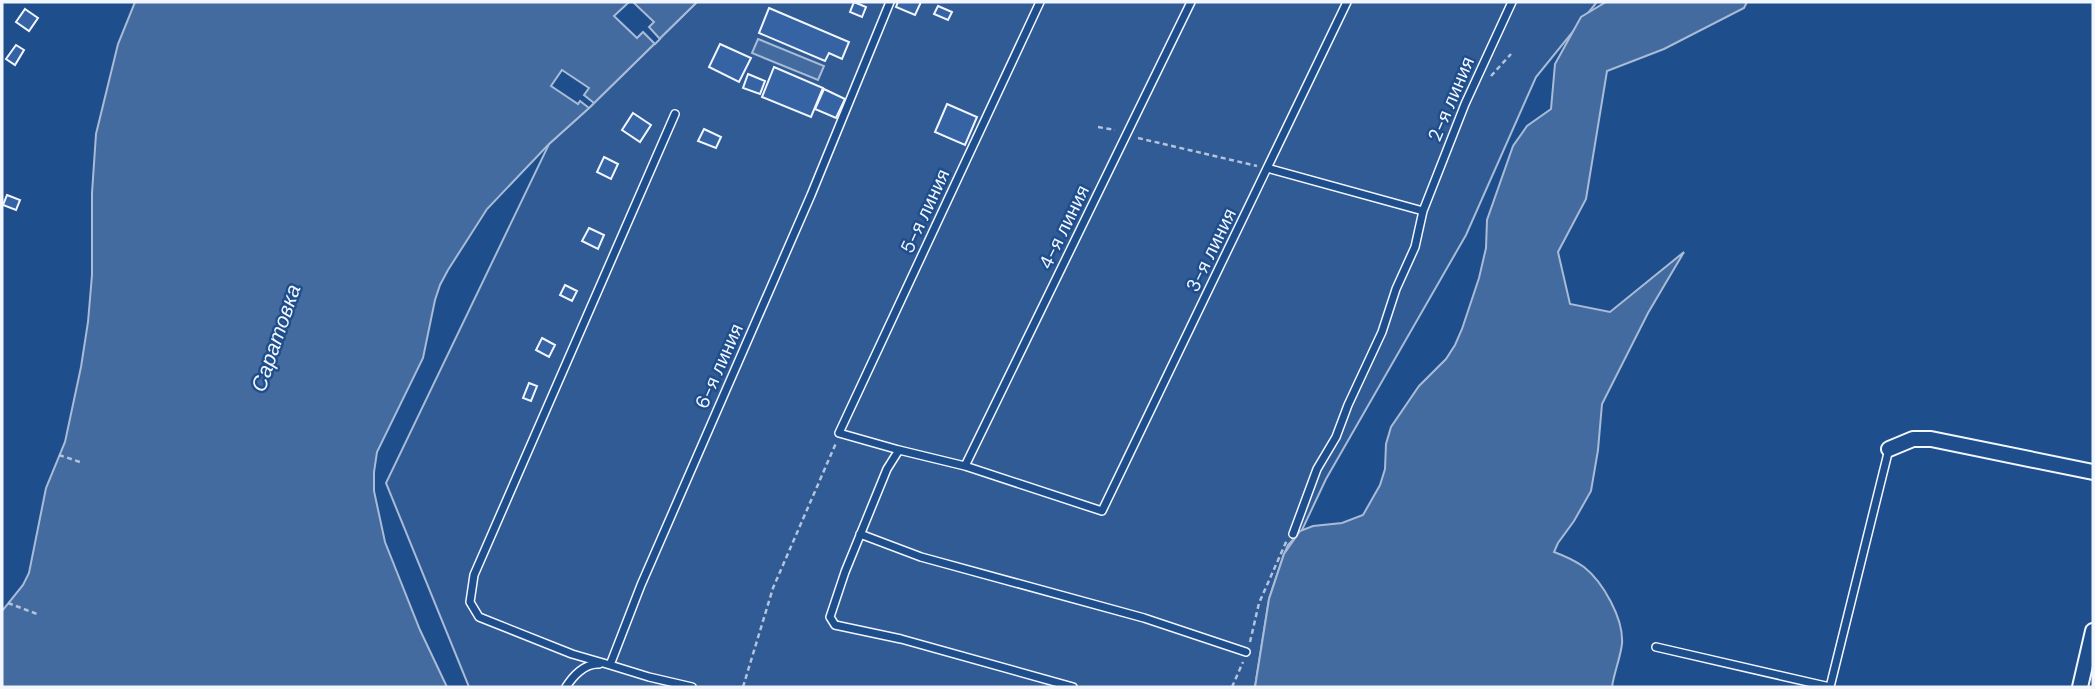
<svg xmlns="http://www.w3.org/2000/svg" width="2095" height="689" viewBox="0 0 2095 689" font-family="'DM Sans',sans-serif">
	<rect width="100%" height="100%" fill="#1f4e8c"/>
	<path fill="#305b95" stroke="#a8bbd7" stroke-width="2" d="M697,2H1597L1536,77L1466,235L1326,479L1302,530L1288,545L1284,554L1269,599L1255,687H469L386,483L549,144L589,108Z"/>
	<path fill="#446ba0" stroke="#a8bbd7" stroke-width="2" d="M135,2H697L589,108L549,144L487,209L448,270L440,285L435,300L423,358L377,452L374,472V491L385,542L420,630L447,687H2V611L23,585L29,573L46,488L65,442L81,367L88,322L92,275V193L96,134L118,44Z
		M1606,2H1747L1744,8L1664,49L1607,71L1586,199L1558,252L1570,304L1610,312L1684,252L1648,313L1602,404L1598,450L1591,491L1574,521L1558,543L1554,552C1565,556 1574,560 1584,567C1603,582 1624,619 1622,644C1620,659 1614,673 1612,687H1255L1269,599L1284,554L1300,531L1313,526L1342,523L1363,515L1380,485L1385,469L1386,444L1391,427L1419,386L1446,359L1455,345L1462,329L1479,278L1486,248L1487,220L1513,146L1527,126L1551,109L1555,64L1581,17Z
		M758,39L824,66L818,80L752,53Z"/>
	<path fill="#1f4e8c" stroke="#a8bbd7" stroke-width="2" d="M629,2H633L654,22L649,27L660,39L655,44L643,32L637,38L614,16Z
		M562,70L589,88L584,95L594,103L589,108L580,101L578,104L551,86Z"/>
	<path fill="#3563a3" stroke="#f2f6ff" stroke-width="2" d="M854,2L866,7L862,17L850,12Z
		M898,2H921L915,15L896,7Z
		M938,6L952,12L948,20L934,14Z
		M769,8L849,42L842,59L829,53L825,61L759,33Z
		M25,9L38,18L29,31L16,22Z
		M720,44L751,58L739,82L709,67Z
		M16,45L24,50L15,65L6,59Z
		M774,67L823,88L811,117L762,97Z
		M748,74L765,81L760,94L743,88Z
		M824,89L845,99L836,118L815,109Z
		M947,104L977,117L965,145L935,132Z
		M633,113L651,125L640,142L622,130Z
		M704,129L721,137L716,148L698,141Z
		M604,157L618,164L611,179L597,172Z
		M7,195L20,200L16,210L3,205Z
		M589,228L604,235L598,249L582,241Z
		M565,285L577,291L572,301L560,295Z
		M542,338L555,345L549,357L536,350Z
		M529,383L537,386L531,401L523,398Z"/>
	<g fill="none" stroke-linecap="round" stroke-linejoin="round">
		<g stroke="#f2f6ff" stroke-width="10">
			<path id="service" d="M1040,2L839,433L899,450L965,466L1102,511L1347,2
				M1267,168L1423,211
				M899,450L887,469L845,572L830,617L835,625L901,639L1073,687
				M965,466L1191,2
				M860,534L921,557L1144,618L1246,652
				M1293,534L1317,469L1336,437L1348,405L1382,332L1396,289L1415,247L1423,211L1465,104L1512,2
				M1656,647L1830,687
				M610,665L572,654L479,617L470,602L474,575L675,114
				M566,687C573,676 585,663 599,664
				M692,687L649,677L610,665L641,585L811,195L890,2
				M1830,687L1889,449"/>
		</g>
		<g stroke="#f2f6ff" stroke-width="18">
			<path id="minor" d="M1889,449L1913,439H1931L2093,472
				M2080,687L2093,631"/>
		</g>
		<path stroke="#b3c4dc" stroke-width="2.5" stroke-dasharray="5 3.5" stroke-linecap="butt" d="M1491,76L1511,54
			M1098,127L1115,130
			M1138,138L1257,166
			M59,455L80,462
			M8,603L37,614
			M1250,642L1259,603L1287,540
			M743,687L773,588L836,443
			M1232,687L1243,662"/>
		<use href="#service" stroke="#1f4e8c" stroke-width="7"/>
		<use href="#minor" stroke="#1f4e8c" stroke-width="14"/>
	</g>
	<g text-anchor="middle" dominant-baseline="central" stroke-width="5" stroke-linejoin="round" paint-order="stroke">
		<g font-size="19" fill="#f2f6ff" stroke="#1f4e8c">
			<text transform="translate(1451 99) rotate(-67)">2-я линия</text>
			<text transform="translate(925 211) rotate(-65)">5-я линия</text>
			<text transform="translate(1064 227) rotate(-64)">4-я линия</text>
			<text transform="translate(1211 250) rotate(-64)">3-я линия</text>
			<text transform="translate(719 366) rotate(-66)">6-я линия</text>
		</g>
		<g font-size="21" font-style="italic" fill="#f2f6ff" stroke="#1f4e8c">
			<text transform="translate(276 338) rotate(-71)">Саратовка</text>
		</g>
	</g>
	<rect width="2095" height="689" fill="none" stroke="#f2f6ff" stroke-width="7"/>
</svg>
